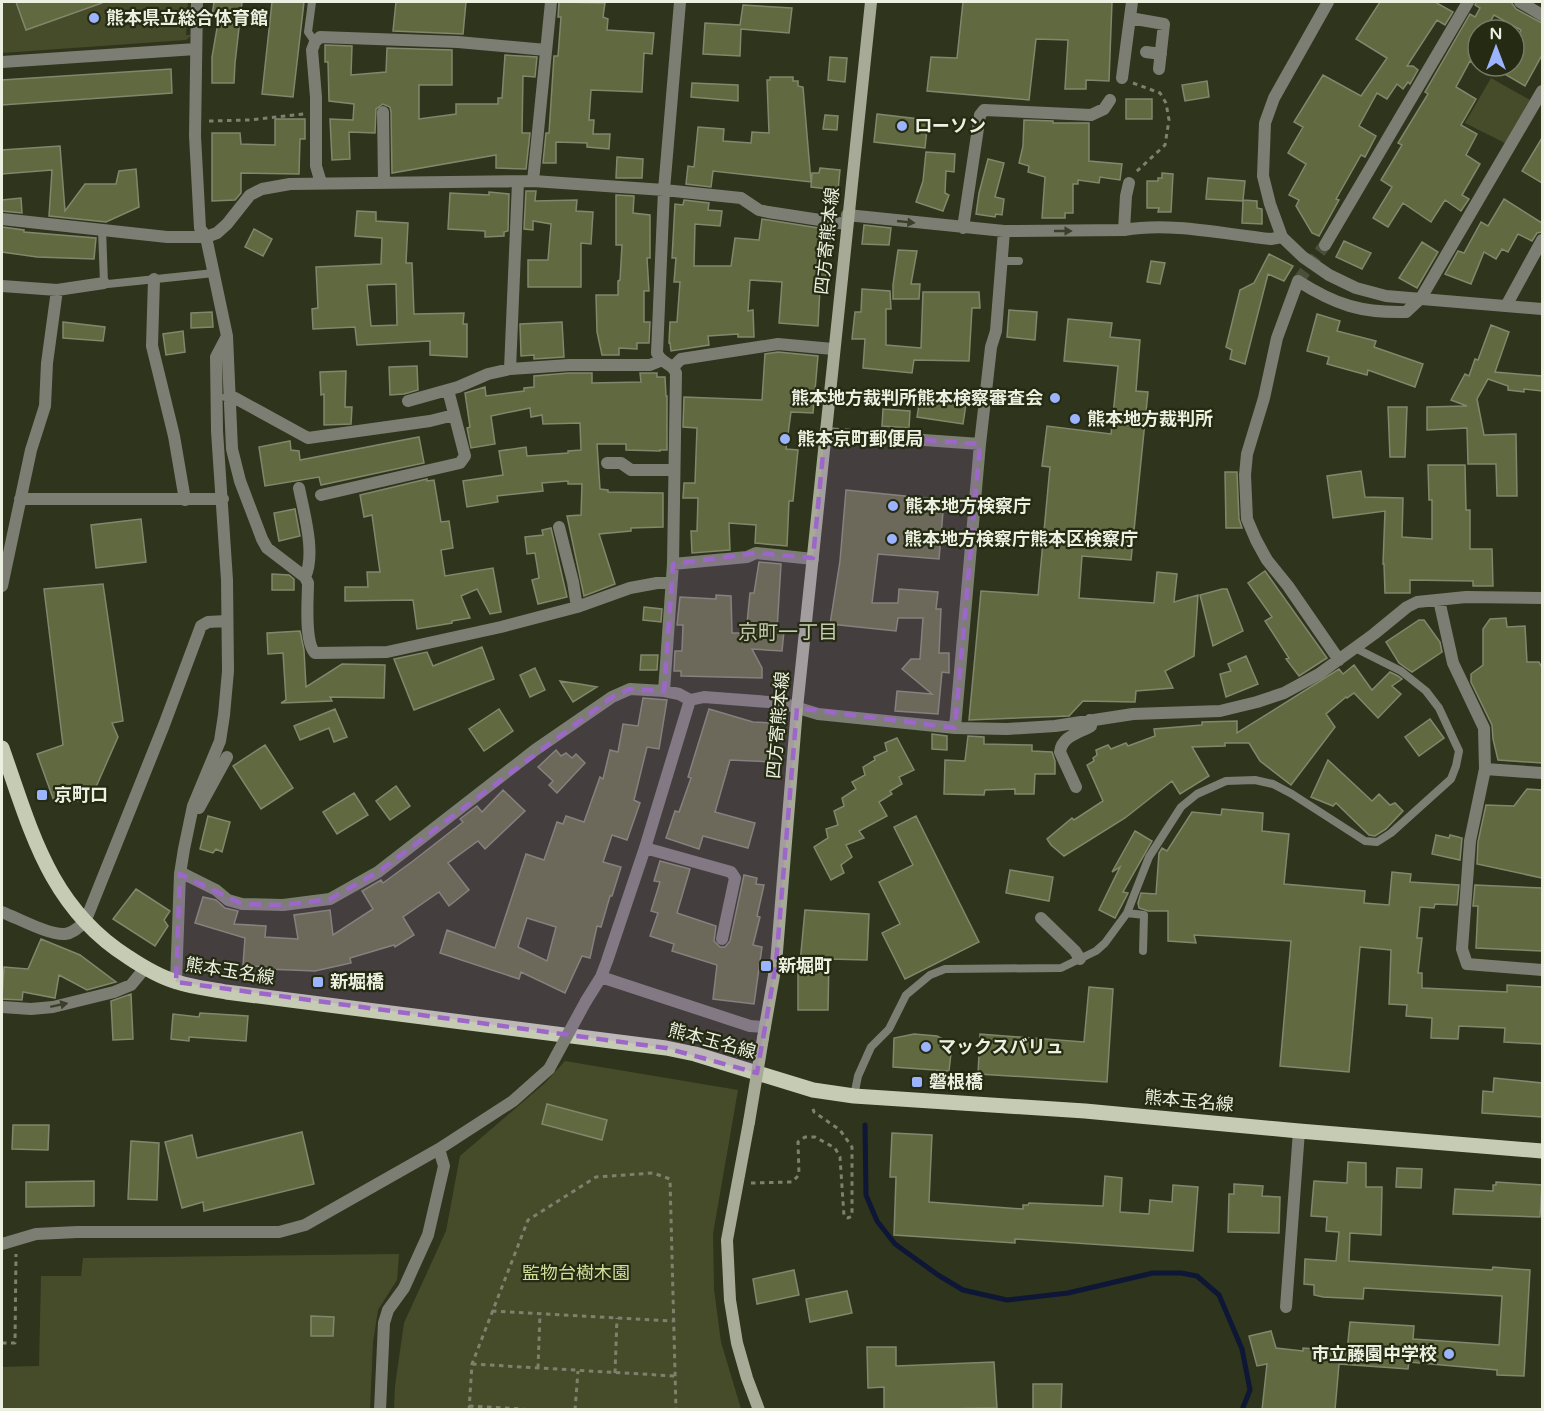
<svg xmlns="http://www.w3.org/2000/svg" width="1544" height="1411" viewBox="0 0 1544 1411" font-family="'Varela Round','Noto Sans JP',sans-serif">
	<rect width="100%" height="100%" fill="#2f341c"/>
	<path fill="#464c2a" d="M2,2H188L186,35H192L186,40L2,53Z
		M1491,78L1530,100L1505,143L1465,123Z
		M565,1061L738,1090L713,1234L714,1289L721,1342L741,1409L394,1410L395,1386L404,1323L446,1231L460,1156L545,1083Z
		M399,1254L397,1280L378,1310L373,1342L370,1409H2V1367L39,1366L41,1276H81L83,1258Z"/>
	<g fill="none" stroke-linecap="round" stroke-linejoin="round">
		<path stroke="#0e1736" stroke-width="5" d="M865,1125L866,1195L877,1221L895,1244L938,1275L963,1290L1007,1300L1068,1293L1153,1273H1181L1197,1276L1219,1295L1242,1349L1250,1390L1242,1410"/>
	</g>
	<path fill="#616940" stroke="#81876c" stroke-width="1.5" fill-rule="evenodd" d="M16,2H102V3L26,30Z
		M214,2H242L235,63L234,83H212V57L219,17L212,16Z
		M272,2H304L293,97L262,94Z
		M396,2H466L463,34L393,31Z
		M559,2L605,3L603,17L608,19L607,30L654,33L652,54L644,53L642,92L591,90L589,120H594L593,134H610L609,149L587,147V143L556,142V163H543L546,133H549L554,56H558L561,17H558Z
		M963,2H1112L1109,81L1086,80V89H1065L1068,40L1036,39L1029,100L927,91L931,57L957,58Z
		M1380,2H1435L1453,12L1445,25L1437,20L1407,66H1413L1418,70L1410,84L1408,82L1403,89L1397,84L1387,99L1377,93L1359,126L1376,136L1365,157L1361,155L1336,199L1339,200L1319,236L1312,233L1296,206L1299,200L1289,195L1306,164L1288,153L1303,127L1294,122L1323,75L1361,96L1387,58L1356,39Z
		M1476,2H1511L1516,9L1542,23V55L1525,86L1491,66H1514V43L1521,30L1494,15L1488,25L1496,30H1478V65L1470,61L1456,87L1476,99L1461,125L1477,134L1466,155L1480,164L1462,195L1469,199L1461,211L1445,200L1431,222L1403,203L1388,227L1373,218L1392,187L1381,180L1402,145L1398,143L1428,94L1425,92L1470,14L1475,17L1480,8L1475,5Z
		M743,5L792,8L789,33L741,29L740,56L703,54L705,23L740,25Z
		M325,45L352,46L351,75L386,72L387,48L452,50V85H419V119L456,114V104H498V98H502L505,55L537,57L535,77L523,76L522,133H530L526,169L496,168V155L392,173L391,112L390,107L383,104L376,109L375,133L349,132L350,159L332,160L330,119L353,120L354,104L329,101L328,62H325Z
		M830,57L847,58L845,82L828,80Z
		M171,69L172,93L2,105V80Z
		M770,77H793V81H798V86L803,87L811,182L713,171L711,187L686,184L688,166L694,167L698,127L724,129L723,141L751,143L752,132L769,133L767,80H770Z
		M1207,81L1209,97L1185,101L1182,85Z
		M692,83L738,85V101L691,97Z
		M1126,99H1152V119H1126Z
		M877,114L928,120L925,148L874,142Z
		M825,115L838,116L837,130L823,129Z
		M275,119H305V139H300L299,174L241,173V193L235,200L212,201V133H240L241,144L275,145Z
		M1024,120L1053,121V123H1089V161L1122,164L1120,180L1100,177L1099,183L1078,180V184H1073V213H1065V218H1042L1045,177L1028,172L1029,166L1019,163L1023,146Z
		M1542,138V183L1522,171Z
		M60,146L65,211L85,184H116L119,171L136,169L139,207L106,222L49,216L52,170L2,174V150Z
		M926,152L955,154L954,172L946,171L945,193L949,195L943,211L916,202L923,181Z
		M617,157L643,159L642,178H616Z
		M988,159L1004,163L995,197L1004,199L1002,215L996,214L995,217L976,214L979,193Z
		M820,168L840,170L838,190L811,187L812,173H819Z
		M1162,173L1173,174L1171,212H1158L1159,208H1147V181H1158V178H1162Z
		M1208,178L1245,181L1243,200L1257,201V208L1262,209V224L1242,223L1243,201L1206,199Z
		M526,191H536L535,201L577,200L576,211L593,212L591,244L581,243V287H528V260H548L551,224L533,221V230L524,229Z
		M489,192L509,194L508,231L504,232V236L485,237V231L448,229L450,193L489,195Z
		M616,195L634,196L633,213L650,215V258H647L649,291H644V322H650L649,343H637V349L619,348V355H602L597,332L596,295H618V281L620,280L622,245H616Z
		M21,198L22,213L2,211V200Z
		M1504,199L1542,223V232L1537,233L1532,241L1518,234L1508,252L1502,249L1496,259L1484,252L1471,284L1445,274L1458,251L1464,253L1481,222L1488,226Z
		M684,200L709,203L708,210L722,211L720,226L695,224L694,266H731L735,238L759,240L762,219L831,230L829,254L827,253L825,288H820L818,326L779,323L782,282L750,280L748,311L753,310L754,337H738V334L708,336L709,345L671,351L670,343H669L670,322H677L680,282H674L676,258H672L675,204L683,205Z
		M357,211L376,212V221L408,223L406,263H412L414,314L464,313L463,324H467V357L430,355V341L357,345L355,327L313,329L312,309L318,308L316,267L381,264L382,238L355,236ZM396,284L397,325L371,326L367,285Z
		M864,225L891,228L889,245L862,244Z
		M2,227L24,230V232L96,238L94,259L37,257L2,252Z
		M254,229L272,239L263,256L245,247Z
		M1344,241L1371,253L1362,269L1336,257Z
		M1422,242L1438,252L1417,288L1399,278Z
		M898,250L917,251L911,284H920L919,299H893V285Z
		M1269,254L1293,266L1284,281L1268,274L1245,364L1230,359L1232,350L1226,347L1240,290L1254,283Z
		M1151,261L1165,263L1160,284L1147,282Z
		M862,289L890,291L891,309H886V345L921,348L923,292H979L980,308H972L969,361L914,360L912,373L863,368L865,339H852L855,312H861Z
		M1009,310L1037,312L1035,340L1007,337Z
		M212,312L213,327L191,328V313Z
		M1317,314L1340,321L1337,331L1376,341L1374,347L1423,364L1415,387L1368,370L1367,375L1327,364L1329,357L1307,351Z
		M1068,319L1112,323L1110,337L1140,340L1136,391L1148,392L1131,560L1082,556L1079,598L1154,603L1157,572L1177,574L1174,602L1198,595L1194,656L1165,671L1173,688L1136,691L1135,702L1083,701L1069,716L969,720L981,591L1038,595L1050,467L1042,466L1047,426L1111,434L1118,366L1064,361Z
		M63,322L105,327L103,341L63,338Z
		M562,322L564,357L534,359V355L521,356L520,324Z
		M1491,325L1509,332L1495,372L1542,376V391L1524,389V392L1508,390V386L1488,379L1477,399L1484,435L1516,434L1517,496H1497L1496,464H1468L1467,428L1427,430V407L1467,406L1451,400L1465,374L1469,376L1475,359L1478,360Z
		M183,331L185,352L166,355L163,334Z
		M778,352L818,356L813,413L791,412L786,449L798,450L793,501H789L787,546L755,543L756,525L729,523L730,550L692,553L691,531H697L698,498H683L684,483H695L697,428L683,427L684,397L762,400L765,354Z
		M417,366L418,390L404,394L390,395L389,367Z
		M346,371L345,407H352L351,424L324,425V394L321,395L320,372Z
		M569,373H592V383L641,382L640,373H657V377H665L666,396H667V450H660V451L626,450V444H597L600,489L608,490V492L663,493V527L631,528V531L599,534L615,584L584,596L567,516L581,515L582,484H568V481L542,483L543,491L497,496L498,502L467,507L463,481L503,475L499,451L526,447L527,456L568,453V451L581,450L580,423L543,424L542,415L531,417L530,408L491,416L495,444L471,448L467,428L470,427L465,393L485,387L486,396L524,391V388L534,387V376Z
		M920,398L966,404L963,424L917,417Z
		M1388,407H1407L1405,457H1390Z
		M883,409L910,411L909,428L882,426Z
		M419,437L424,463L321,485L319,477L265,486L259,447L290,441L291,450L299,451L300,460Z
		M1428,465H1465L1466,510H1470V549H1492L1493,586H1473V581L1410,580V593H1385L1384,564H1383L1385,511L1333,518L1327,476L1361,471L1365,497L1403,498L1402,537L1432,539V500H1429Z
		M1225,472H1237L1239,519L1242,528H1226Z
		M427,479V481L434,480L441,522L449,521L453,548L441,550L445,576L493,568L501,612L490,614L477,589L461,596L470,618L452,621V623L417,629L413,600L345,601V587H368L367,572H380L372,515L364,517L360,495Z
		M846,490L944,500L939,559L878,554L872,603H898L899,589L938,592L936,609H941L939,653H949V673L942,672L938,714L895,711L897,691L932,694L902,669L911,659H920L923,618H898L896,631L830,624L840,561Z
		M295,509L300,536L279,541L274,513Z
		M141,519L146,562L96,568L91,525Z
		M551,528L567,597L538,604L532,580L539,578L535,553L527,554L525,537L543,535L542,530Z
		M759,562L781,564L777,630L784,631L782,651L752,649L762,668V678L681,676V671H674L675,651H682L683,625H677L680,597L716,599V595L731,596L732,633H746L750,593H754Z
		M1265,571L1327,658L1299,676L1286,659L1289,658L1265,621L1272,617L1248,583Z
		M272,574L289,575L294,579V590H272Z
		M103,584L123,721L112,723L118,737L92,796L71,803L69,796L54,801L37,754L63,745L44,589Z
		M1222,589H1227L1243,631L1213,646L1200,595Z
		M644,607L662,609L661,622L643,620Z
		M1506,618L1507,627L1525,626L1527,662H1539L1542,668V763L1498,760L1493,739L1492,725L1471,682V674L1483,665V629L1490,619Z
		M1419,620H1424L1440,642L1442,652L1412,672L1399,663L1386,642Z
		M300,631L304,650L306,687L342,664L385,665L384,698L330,697L332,701L281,703L286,700L283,653L268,654L267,633Z
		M482,647L494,679L414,710L394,659L427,652L433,666Z
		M641,655H658L657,670H640Z
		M1246,656L1258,684L1226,697L1220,674L1231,671L1228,664Z
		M1354,665L1372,690L1390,672L1398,676L1402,679L1392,686L1401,694L1378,718L1354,693L1347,698L1346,697L1326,714L1335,727L1291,785L1260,761L1249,743H1225V746L1192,747L1209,776L1180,794L1172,781L1125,818L1064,856L1051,845L1047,839L1072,818L1074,820L1103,801L1087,765L1094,761L1093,758L1097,755L1096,750L1108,745L1111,749L1126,743L1128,746L1155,736L1154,729L1202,725V722L1237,721V733L1339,669L1343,674Z
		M535,668L545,690L530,697L520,675Z
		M560,681L580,684L597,687L573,702Z
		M643,698L667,700L659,749L647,747L634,800L640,803L627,840L612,835L603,862L621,867L612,896H610L601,927L597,926L590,958L582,956L565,993L521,972L519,979L440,953L447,930L495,948L526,854L544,860L557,822L563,824L566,816L584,822L600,777L603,779L610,750L618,752L623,724L638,726ZM527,918L556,927L547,961L518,947Z
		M335,709L347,737L334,742L329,728L300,740L294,726Z
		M499,709L513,731L484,751L469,729Z
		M709,709L753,722L775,723L772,762L730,760L715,812L755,823L748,848L703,836L699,849L666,838L675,811L679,812L691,778L688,777Z
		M1430,719L1444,738L1419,756L1405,737Z
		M932,734L947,736V750L932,749Z
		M968,736L984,737V744L1032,745V751L1052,752L1055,761V774H1035L1034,794H1015V789L985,790L984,795L944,794L945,760L965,761Z
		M897,738L914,770L899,777L902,784L890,791L892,794L879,802L887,816L859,831L864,838L846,845L852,857L841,865L844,873L831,880L814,847L828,838L826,829L838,825L834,811L844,806L842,798L856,789L852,782L865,775L863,767L875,760L874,757L887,751L885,743Z
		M265,745L293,788L261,809L233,766Z
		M556,750L561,756L566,753L572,758L576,754L585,763L557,793L549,785L553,781L538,767Z
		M1328,760L1372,801L1379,794L1390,805L1395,803L1403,811L1386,829L1375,836L1369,835L1336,803L1333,806L1311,797Z
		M396,786L410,806L390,820L376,801Z
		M1527,789L1542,790V878L1477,864L1478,842L1486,805L1514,806Z
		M503,790L525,811L485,849L478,841L448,863L469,890L449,906L439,892L403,917L414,935L395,947L394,945L350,958L351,963L315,971L266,969V967L243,965L245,938L195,923L203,897L216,900L225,908L238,911L234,924L266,926L265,937L298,939L294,915L330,910L333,935L373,909L362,891L381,880L383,883L413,861L463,822L460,819L477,806L482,812Z
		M354,793L368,815L337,834L323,812Z
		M1222,809L1263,813L1262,831L1289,834L1284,884L1365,891L1364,903L1389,905L1392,872L1411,874L1410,882L1459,885L1457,905L1435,904L1434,908L1420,907L1417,938H1422L1418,973H1422V988L1507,992V985L1542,987V1044L1504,1042L1505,1028L1459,1026L1458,1039L1431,1038L1432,1018L1406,1016L1407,1005L1389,1004L1391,950L1360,947L1349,1072L1280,1066L1291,941L1194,935L1196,943L1168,941V911H1148L1139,908L1138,903L1141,893L1156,894L1159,853L1162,848L1167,851L1192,812L1221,815Z
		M208,816L230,822L222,852L216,849L213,853L200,849Z
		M916,816L979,942L905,979L882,933L900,924L879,882L913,865L894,827Z
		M1135,831L1152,841L1123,892L1128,893L1115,918L1099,910L1120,867L1112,872Z
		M1436,835L1449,838L1450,835L1462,838L1460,860L1432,854Z
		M660,861L690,869L677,913L716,926L714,941L720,947H725L730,941L744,875L757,878L756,884L764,885L757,916L760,917L753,945L762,947L754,1004L713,999L717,965L672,951L674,944L650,936L658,913L651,911L660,882L654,881Z
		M1010,870L1053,877L1049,901L1006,893Z
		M1475,885L1542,888V951L1476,948L1478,906H1473Z
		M136,889L170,911L164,920L168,926L155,946L113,919Z
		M805,910L869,914L867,960L829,959L828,1010H798V963H800Z
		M41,939L80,955L116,982L87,990L59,975L55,998L23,992L22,1000L2,999L4,967L28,969Z
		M1089,987L1113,989L1107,1082L978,1074L980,1034L1084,1042Z
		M131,994L133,1039L113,1040L111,1001Z
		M200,1013L248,1016L246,1041L189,1037V1041L171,1039L173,1014L199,1017Z
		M914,1034L937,1036L952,1044L949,1071L893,1067L894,1038Z
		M1494,1078L1542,1083V1117L1482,1113L1483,1091L1493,1092Z
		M547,1104L607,1120L602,1140L542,1124Z
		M13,1125H49L48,1150L12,1149Z
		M302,1132L314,1184L204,1211L203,1202L182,1208L165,1142L192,1135L197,1158Z
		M892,1133L932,1135L929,1202L1023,1209V1205H1028L1029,1203L1103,1206L1105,1176L1122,1178L1120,1212L1149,1214L1150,1200L1172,1202L1173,1185L1198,1187L1193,1251L1015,1239V1243L894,1235L896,1177H890Z
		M131,1141L159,1143L157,1200L128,1199Z
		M1348,1162L1366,1163V1187H1382L1381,1235L1350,1233L1349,1261L1492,1270L1493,1267L1530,1270L1524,1376L1497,1375V1370L1409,1362L1408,1369L1339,1364L1335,1410H1262L1267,1364L1257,1366L1249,1336L1271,1331L1276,1348L1303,1351V1348L1347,1351L1350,1322L1414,1326L1413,1339L1499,1345L1502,1296L1364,1288L1363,1299L1323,1297L1314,1295V1285L1304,1284L1305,1259L1336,1261L1339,1232L1326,1231L1327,1217L1311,1216L1314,1181L1347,1183Z
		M1397,1168L1422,1169L1421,1188L1396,1187Z
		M94,1181V1206L26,1207V1182Z
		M1496,1182L1542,1185L1540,1217L1453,1214L1455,1189L1493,1191V1185H1496Z
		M1234,1184L1263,1186L1262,1196L1280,1197L1279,1233L1228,1232L1229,1194H1234Z
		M794,1270L799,1295L757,1304L753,1279Z
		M847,1291L852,1313L810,1322L806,1299Z
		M311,1316L334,1317L333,1336H311Z
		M867,1347H896V1366L994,1362L997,1408L884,1410V1387L868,1388Z
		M1033,1384H1062L1061,1410H1033Z"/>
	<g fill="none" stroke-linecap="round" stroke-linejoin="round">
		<path stroke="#4b503a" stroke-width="12" stroke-dasharray="12 6" stroke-linecap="butt" d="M1298,281L1325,245"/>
		<path stroke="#7d826e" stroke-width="3" stroke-dasharray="4.5 4.5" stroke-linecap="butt" d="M1133,83L1160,93L1166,103L1169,120L1165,145L1136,172
			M209,121L250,120L304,114
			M751,1183L792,1182L799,1175L798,1142L805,1137H815L835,1148L840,1157L844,1216L848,1218L852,1216V1147L840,1130L814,1112L812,1105
			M492,1311L673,1321
			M2,1343H15L16,1254
			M472,1364L675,1376
			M538,1368L540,1314
			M615,1373L617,1318
			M469,1406L538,1410
			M469,1410L472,1364L528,1220L596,1177L653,1173L670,1179L676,1410
			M575,1410L578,1371"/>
		<path stroke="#7c7e73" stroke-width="8" d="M312,2L308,32L315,42
			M102,229L104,283L108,284L214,273
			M1003,261H1019
			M1127,913L1144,915L1143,951
			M854,1096L858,1076L871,1047L889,1029L906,995L930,975L945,969L1061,968L1096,951L1105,943L1127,913L1149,857L1181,807L1197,794L1226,781L1255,780L1273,784L1292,794L1365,841L1377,842L1391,833L1451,779L1456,766L1459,751L1439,708L1426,691L1401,671L1355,648"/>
		<path stroke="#7c7e73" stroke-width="12" d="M1520,2L1542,15
			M1130,18L1164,24L1159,69
			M1146,52L1161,54
			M2,62L196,49
			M1122,78L1132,2
			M383,112L384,182
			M533,181L551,2
			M321,183L316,166V97L312,50L315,42L320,37L458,42L546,50
			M847,215L1004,231L1124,230C1172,222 1223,234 1271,239L1282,237
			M2,219L167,237H206L217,233L227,224L250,195L262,189L290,184L533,181L664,190L741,198L759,210L768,212L846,224
			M963,228L980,115L984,110L1091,115L1104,109L1110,100
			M1124,230L1126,196L1129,183
			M1325,245L1468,2
			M154,279L152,346L174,436L185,500
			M2,286L57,290L104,283
			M1506,306L1542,240
			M227,336L232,449L240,481L262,539L267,548L305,577L308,583C308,599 304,642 315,653L387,652L501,627L577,607L630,588L657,583H670
			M673,367L681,359L778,344L833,349
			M510,369L518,182
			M228,397L235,398L308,438L430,421L454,415
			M408,401L458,387L488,374L510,369L569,365H650L660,361
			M825,433L980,444
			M607,463H621L631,470H674
			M299,488C304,513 316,554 305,577
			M321,495L460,463L465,456L448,390
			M20,499H223
			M559,527L573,582L577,607
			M673,564L747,557L756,553L813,559
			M2,586L31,450L45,406L47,363L57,290
			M1439,600L1453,663L1484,728L1485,769L1542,773
			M1339,660L1288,586L1267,560L1256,540L1247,519L1245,475L1247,454L1264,398L1277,338L1298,281C1336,305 1361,313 1406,312L1421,298L1542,91
			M664,691L673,564L676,373C672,362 662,365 657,353L664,190L680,2
			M955,728L980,444L991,347L996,331L1004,231
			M1485,769L1470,841L1462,949L1467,964L1542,970
			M1076,787L1060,752C1062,736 1079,733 1091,726L1090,720
			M199,808L227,757
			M645,848L731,872L735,878L722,939
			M180,874L186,875L216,890L228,900L242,904L283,905L330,899L378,872L535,750L612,697L630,689L664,691L679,694L690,700L704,697L782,703L818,714L955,728L1007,729L1055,726L1133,714L1220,711L1257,702L1284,693L1319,674L1374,634L1407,607L1417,602L1466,597L1542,598
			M2,912C18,918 48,935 65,934C73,933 79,927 85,922L164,725L201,626L208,622L226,621
			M1041,918L1075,951L1080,959
			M601,977L750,1026L765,1027
			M176,982L180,874L184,849L193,806L220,741L224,715L228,671L227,580L217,431L216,357L227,336L206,237L200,228L195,136L197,2
			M586,1001L601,977L607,961L645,848L690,700
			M2,1007L31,1009L53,1007L114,992L131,985L145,968
			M2,1244L36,1234L77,1232H279L305,1225L439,1149L513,1101L549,1069
			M1286,1307L1299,1131
			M380,1410L384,1323L388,1310L404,1288L428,1235L444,1166L439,1149"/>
		<path stroke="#7c7e73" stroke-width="12" d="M1328,2L1274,98L1265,123L1263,176L1270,204L1282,237L1303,257L1329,275L1356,288L1386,296L1542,309"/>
		<path stroke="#a6aa97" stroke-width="12" d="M763,1038L776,964L797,708L871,2
			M749,1122L727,1240L730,1300L737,1343L747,1378L759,1410"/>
		<path stroke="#c6ccb3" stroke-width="15" d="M2,748C31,830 49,907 128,957C143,967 160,977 177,982C192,987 210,989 226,992L666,1048L695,1054L813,1090L854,1096L1085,1111L1299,1131L1542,1151"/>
		<path stroke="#7c7e73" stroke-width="12" d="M549,1069L586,1001"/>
		<path stroke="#a6aa97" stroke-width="12" d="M749,1122L763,1038"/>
	</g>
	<defs><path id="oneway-solid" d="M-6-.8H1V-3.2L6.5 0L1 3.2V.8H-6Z" transform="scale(1.5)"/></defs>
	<g fill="#3b3f2a">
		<use href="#oneway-solid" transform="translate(906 222) rotate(6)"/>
		<use href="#oneway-solid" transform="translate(1063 231)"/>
		<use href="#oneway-solid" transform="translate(59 1005) rotate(-12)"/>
	</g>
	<path fill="#9d67c9" fill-opacity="0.2" stroke="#9d67c9" stroke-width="4.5" stroke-dasharray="12 8" stroke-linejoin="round" d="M825,433L980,444L955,728L797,708L776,964L757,1073L666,1048L176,982L180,874L242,904L283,905L330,899L378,872L612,697L630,689L664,691L673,564L756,553L813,558Z"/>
	<g fill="#9bb4fd" stroke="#252a12" stroke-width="2">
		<circle cx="94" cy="18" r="6"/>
		<circle cx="902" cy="126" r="6"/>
		<circle cx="1055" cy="398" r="6"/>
		<circle cx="1075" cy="419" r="6"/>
		<circle cx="785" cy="439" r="6"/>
		<circle cx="893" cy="506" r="6"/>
		<circle cx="892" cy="539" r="6"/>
		<rect x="36" y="789" width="12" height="12" rx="3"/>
		<rect x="760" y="960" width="12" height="12" rx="3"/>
		<rect x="312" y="976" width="12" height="12" rx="3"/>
		<circle cx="926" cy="1047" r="6"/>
		<rect x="911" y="1076" width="12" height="12" rx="3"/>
		<circle cx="1449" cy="1354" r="6"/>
	</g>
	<g text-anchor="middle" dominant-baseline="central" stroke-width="4.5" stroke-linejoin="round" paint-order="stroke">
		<g font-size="18" font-weight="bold" fill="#ecf0e1" stroke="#252a12" text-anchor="start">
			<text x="106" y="18">熊本県立総合体育館</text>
			<text x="914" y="126">ローソン</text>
			<text x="1043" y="398" text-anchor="end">熊本地方裁判所熊本検察審査会</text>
			<text x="1087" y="419">熊本地方裁判所</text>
			<text x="797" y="439">熊本京町郵便局</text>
			<text x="905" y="506">熊本地方検察庁</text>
			<text x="904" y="539">熊本地方検察庁熊本区検察庁</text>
			<text x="54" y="795">京町口</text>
			<text x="778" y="966">新堀町</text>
			<text x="330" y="982">新堀橋</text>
			<text x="938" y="1047">マックスバリュ</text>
			<text x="929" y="1082">磐根橋</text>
			<text x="1437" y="1354" text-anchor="end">市立藤園中学校</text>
		</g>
		<g font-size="18" fill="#ecf0e1" stroke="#252a12">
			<text transform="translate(827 241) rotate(-84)">四方寄熊本線</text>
			<text transform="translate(778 725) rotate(-85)">四方寄熊本線</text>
			<text transform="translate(230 971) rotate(9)">熊本玉名線</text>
			<text transform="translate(712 1041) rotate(15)">熊本玉名線</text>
			<text transform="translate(1189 1101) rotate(5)">熊本玉名線</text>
		</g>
		<g font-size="18" fill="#d0de99" stroke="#252a12">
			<text x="576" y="1273">監物台樹木園</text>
		</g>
		<g font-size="20" fill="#c5ccaf" stroke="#252a12">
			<text x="788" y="633">京町一丁目</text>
		</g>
	</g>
	<rect width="1544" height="1411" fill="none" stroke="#ecf0e1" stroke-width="6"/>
	<g transform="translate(1496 48)"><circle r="28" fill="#252a12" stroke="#757965" stroke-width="1.5"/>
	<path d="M0-4.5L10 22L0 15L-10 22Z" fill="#9bb4fd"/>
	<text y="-9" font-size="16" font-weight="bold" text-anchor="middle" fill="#ecf0e1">N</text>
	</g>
</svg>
